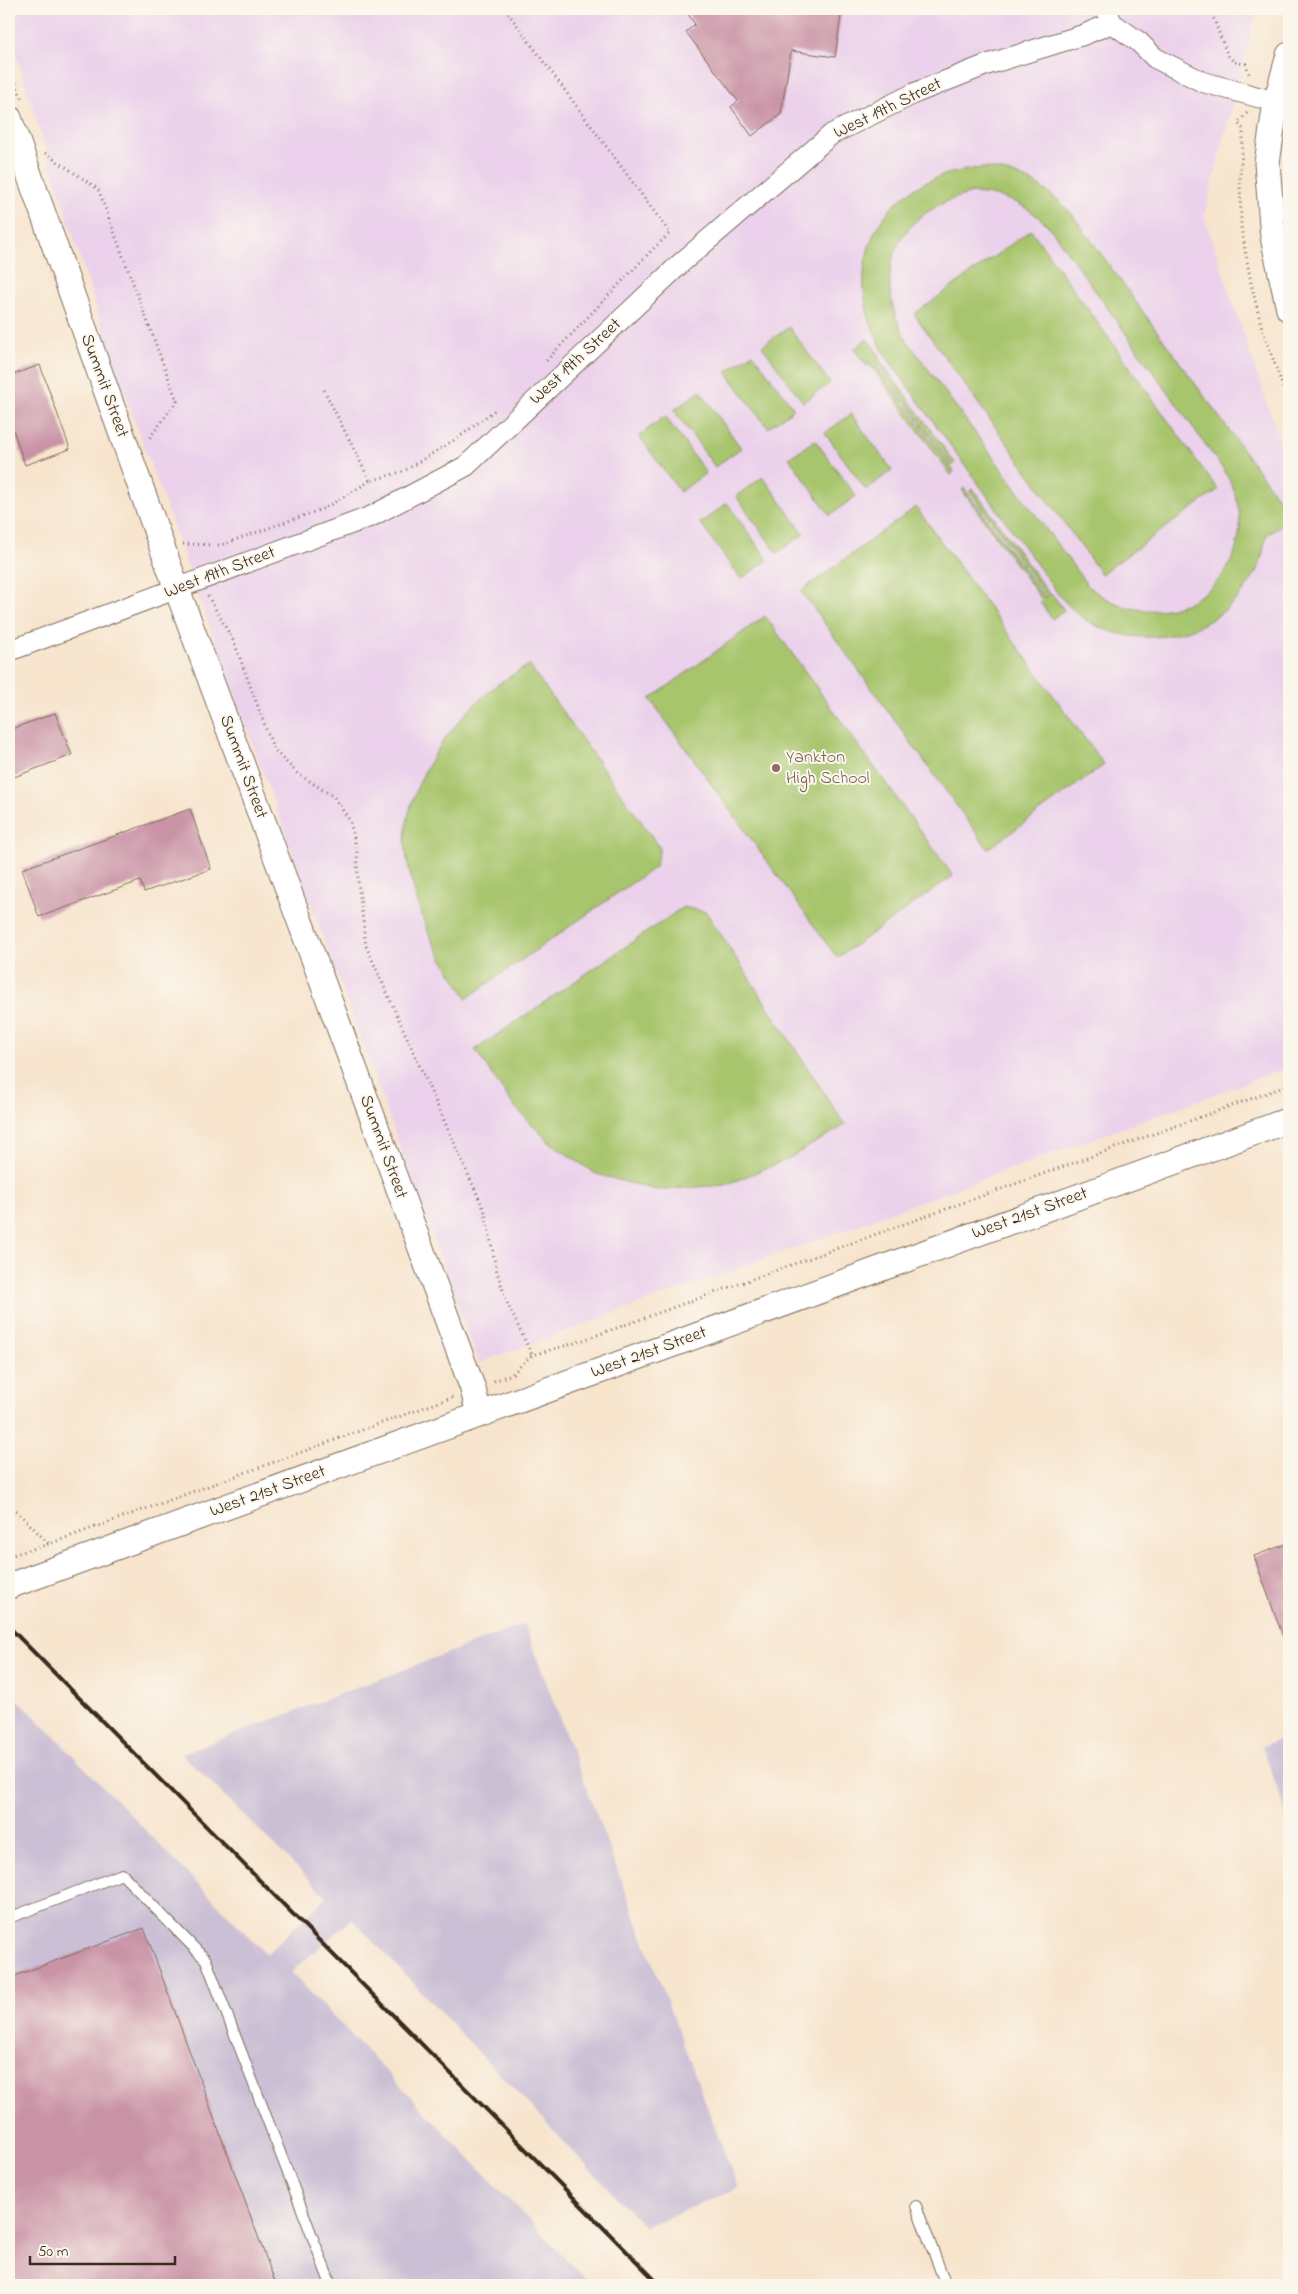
<svg xmlns="http://www.w3.org/2000/svg" width="1298" height="2294" viewBox="0 0 1298 2294" font-family="'Indie Flower',sans-serif">
	<rect width="100%" height="100%" fill="#fbf7ec"/>
	<filter id="ink" filterUnits="userSpaceOnUse"><feTurbulence type="fractalNoise" baseFrequency=".02" numOctaves="2"/><feDisplacementMap in="SourceGraphic" scale="10" xChannelSelector="R" yChannelSelector="G"/><feConvolveMatrix kernelMatrix="1 2 1 2 8 2 1 2 1" color-interpolation-filters="sRGB"/></filter>
	<filter id="wash" filterUnits="userSpaceOnUse"><feTurbulence type="fractalNoise" baseFrequency=".0096" numOctaves="4" result="noise"/><feDisplacementMap in="SourceGraphic" scale="20" xChannelSelector="R" yChannelSelector="G"/><feGaussianBlur stdDeviation="1.12" result="paint"/><feColorMatrix in="noise" values="0 0 0 0 0 0 0 0 0 0 0 0 0 0 0 0 0 1.4 0 .05"/><feComposite in="paint" operator="in"/></filter>
	<g filter="url(#wash)">
		<rect width="100%" height="100%" fill="#f7e4cd"/>
		<path fill="#ebd1eb" d="M9,9H1257L1204,216L1289,468V1067L479,1363L115,367L9,33Z"/>
		<path fill="#cbbfd5" d="M524,1624L738,2188L645,2227L352,1919L291,1972L591,2285H9V1690L266,1954L327,1897L182,1754Z
			M1289,1736V1821L1262,1746Z"/>
		<path fill="#a7c56c" stroke="#717845" fill-rule="evenodd" d="M986,168C1022,173 1047,187 1072,214L1289,513V519L1266,536C1264,548 1262,560 1256,572C1225,631 1153,654 1093,624C1080,617 1069,606 1059,595L890,362C830,272 877,172 986,168ZM973,193C1005,195 1029,205 1051,229L1225,472C1280,565 1171,655 1088,586L906,339C869,271 897,210 973,193Z
			M1031,230L1218,490L1101,574L914,314Z
			M789,327L830,383L803,402L762,346Z
			M867,339L880,356L878,358L955,463L952,466L875,360L873,361L954,472L951,475L870,364L867,366L854,349Z
			M753,353L794,409L768,428L726,372Z
			M700,391L741,448L715,467L674,410Z
			M851,414L892,470L866,490L825,433Z
			M665,416L706,473L680,492L639,436Z
			M815,440L856,496L830,515L789,458Z
			M763,477L804,534L777,553L736,496Z
			M964,488L1045,598L1047,597L970,491L973,489L1050,595L1052,594L1064,610L1052,619L1040,602L1042,600L962,490Z
			M727,503L768,560L741,579L700,523Z
			M916,507L1104,765L988,849L801,591Z
			M765,616L953,876L837,958L650,699Z
			M529,665L660,848L655,867L467,998C455,978 440,957 430,936C420,915 404,860 405,837C410,778 451,721 497,685C506,678 518,672 529,665Z
			M683,907L706,912L845,1125L786,1160L725,1185L656,1190L596,1174L549,1142L514,1106L475,1050Z"/>
		<g id="blocks">
			<path fill="#c993a6" d="M684,9H842L835,57L791,51L781,114L752,136L731,107L738,101L686,32L695,24Z
				M40,365L70,449L25,465L9,418V376Z
				M55,713L72,755L9,779V730Z
				M190,809L211,869L144,892L140,881L39,917L22,869Z
				M1289,1543V1647L1287,1648L1254,1556Z
				M144,1928L276,2285H9V1978Z"/>
		</g>
	</g>
	<g filter="url(#ink)">
		<use href="#blocks" fill-opacity="0" stroke="#7d6b5b" stroke-width="1"/>
		<g fill="none" stroke-linecap="round" stroke-linejoin="round">
			<g stroke="#7d6b5b" stroke-width="12">
				<path id="service" d="M9,1918L122,1874L206,1960L331,2285
					M916,2206L946,2285"/>
			</g>
			<g stroke="#7d6b5b" stroke-width="22">
				<path id="minor" d="M1106,9L1112,23L1139,42L1155,58L1203,82L1276,102
					M9,651L372,516L466,466L681,263L832,134L915,93L986,65L1083,35L1112,23"/>
			</g>
			<g stroke="#7d6b5b" stroke-width="27">
				<path id="tertiary" d="M1289,55L1276,102L1267,163L1273,237L1289,309
					M9,118L177,589L473,1389L479,1415
					M9,1586L1289,1120"/>
			</g>
			<path stroke="#7d6b5b" stroke-width="3" stroke-dasharray="1 4" stroke-linecap="butt" d="M505,9L670,233L651,251L546,361
				M1210,9L1227,54L1234,62L1246,64L1249,74
				M9,64L22,100
				M1247,113L1238,123L1243,129V142L1240,175L1241,227L1251,283L1261,325L1289,404
				M45,153L98,189L177,401L148,440
				M324,390L370,481L404,471L459,437L495,410
				M183,544L221,545L325,508L370,481
				M208,596L234,642L274,750L297,773L334,797L350,821L357,851L358,881L366,946L485,1212L497,1272L508,1305L532,1355
				M494,1381L512,1374L532,1355L575,1343L1289,1085
				M9,1503L49,1544
				M9,1556L49,1544L453,1397"/>
			<use href="#service" stroke="#fff" stroke-width="10"/>
			<use href="#minor" stroke="#fff" stroke-width="20"/>
			<use href="#tertiary" stroke="#fff" stroke-width="25"/>
			<path stroke="#3b2a1e" stroke-width="4" d="M9,1627L660,2285"/>
		</g>
	</g>
	<circle fill="#8d6e63" stroke="#fbf7ec" stroke-width="2" cx="776" cy="768" r="5"/>
	<g text-anchor="middle" dominant-baseline="central" stroke-width="4" stroke-linejoin="round" paint-order="stroke">
		<g font-size="18" fill="#3b2a1e" stroke="#fbf7ec">
			<text transform="translate(888 109) rotate(-26)">West 19th Street</text>
			<text transform="translate(576 362) rotate(-43)">West 19th Street</text>
			<text transform="translate(104 386) rotate(70)">Summit Street</text>
			<text transform="translate(220 573) rotate(-21)">West 19th Street</text>
			<text transform="translate(243 767) rotate(70)">Summit Street</text>
			<text transform="translate(383 1147) rotate(70)">Summit Street</text>
			<text transform="translate(1030 1214) rotate(-20)">West 21st Street</text>
			<text transform="translate(649 1353) rotate(-20)">West 21st Street</text>
			<text transform="translate(268 1492) rotate(-20)">West 21st Street</text>
		</g>
		<g font-size="18" fill="#785e54" stroke="#fbf7ec" text-anchor="start">
			<text x="786" y="758">Yankton<tspan x="786" dy="21">High School</tspan></text>
		</g>
	</g>
	<rect width="1298" height="2294" fill="none" stroke="#fbf7ec" stroke-width="30"/>
	<path d="M30 2256v8h145v-8" fill="none" stroke="#3b2a1e" stroke-width="2.5"/>
	<text x="38" y="2256" font-size="15" fill="#3b2a1e" stroke="#fbf7ec" stroke-width="4" paint-order="stroke">50 m</text>
</svg>
